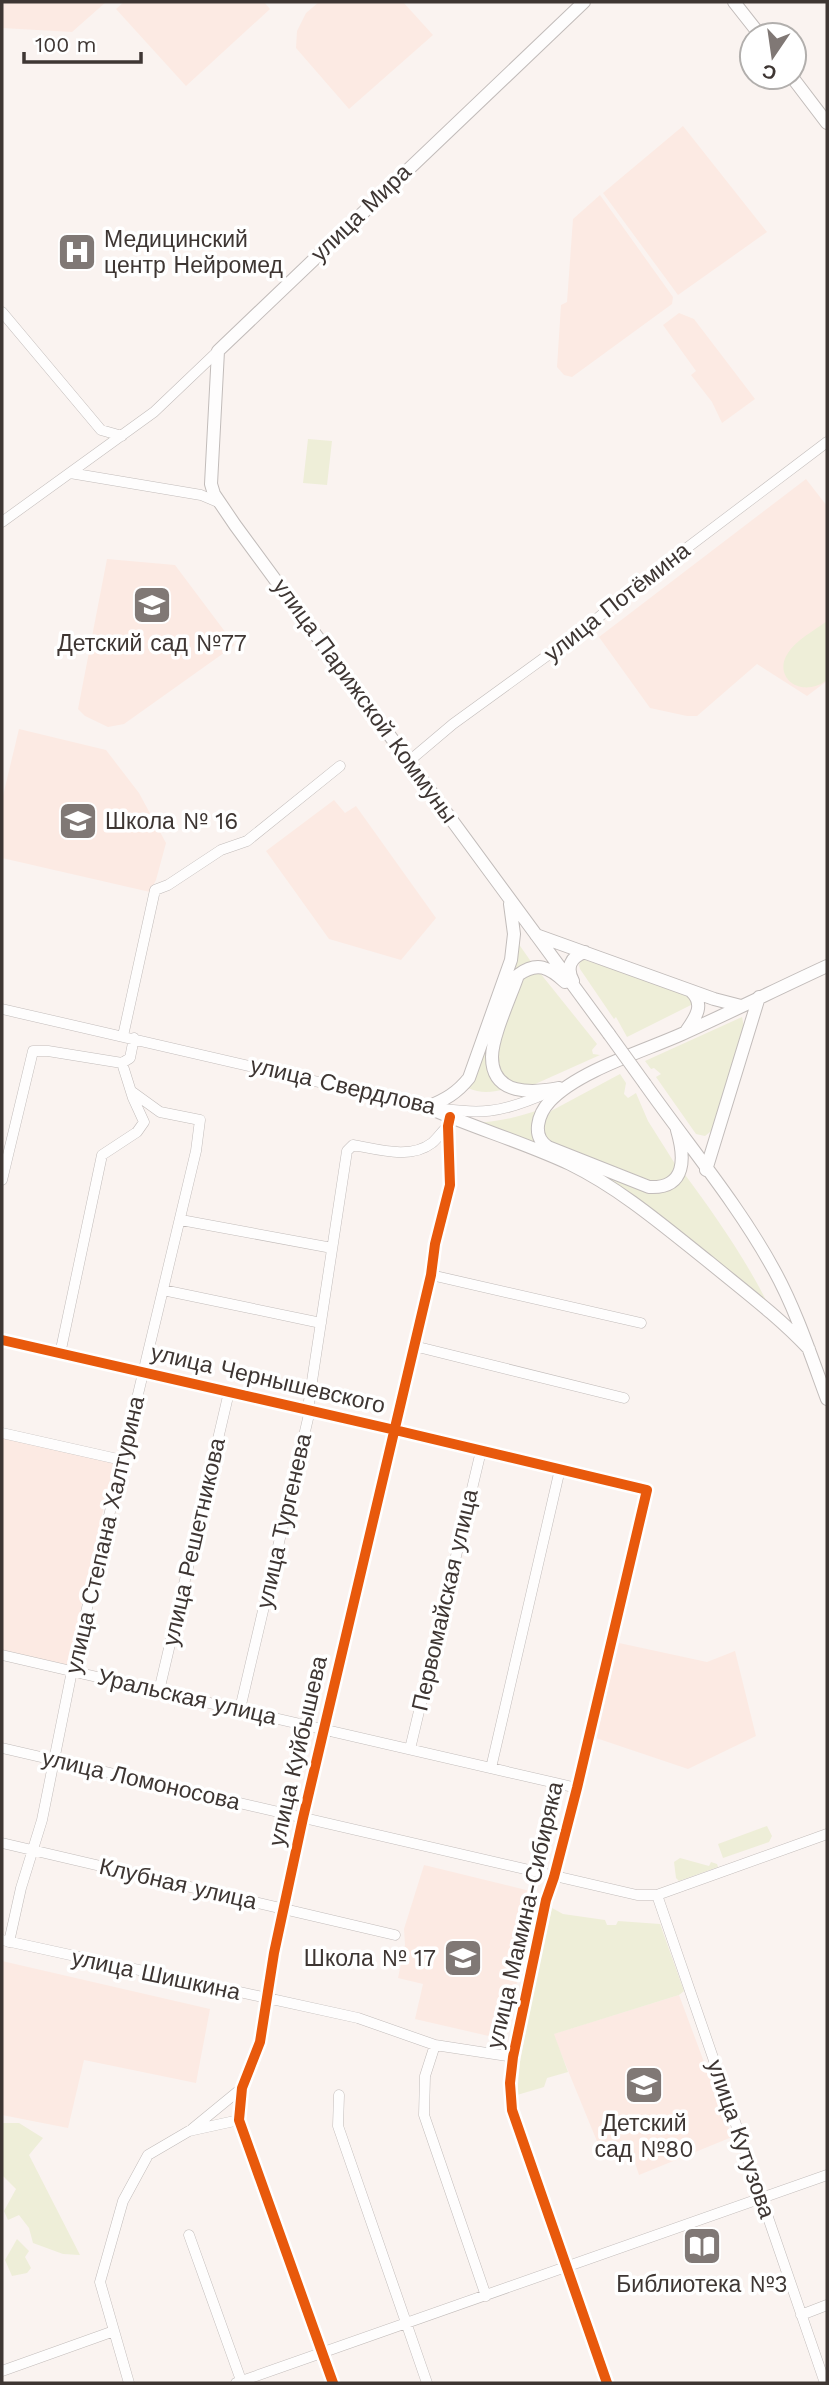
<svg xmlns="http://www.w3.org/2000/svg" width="829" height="2385" viewBox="0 0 829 2385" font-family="'Work Sans',sans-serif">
	<rect width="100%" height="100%" fill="#faf3f0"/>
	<path fill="#fceae3" d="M2,2H106L72,32L2,28Z
		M124,2H264L270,9L186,86L116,9Z
		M319,2H403L433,35L349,109L296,48L297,31L306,13Z
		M683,126L767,232L678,295L603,193Z
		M600,195L673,297L672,304L572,377L564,375L557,367L561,305L567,302L573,219Z
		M679,313L694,319L755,399L722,423L712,402L691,375L696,371L663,325Z
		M806,479L827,506V681L807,696L757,664L697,716H687L650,708L599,637Z
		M107,559L175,565L235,645L124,724L108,727L85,716L78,709Z
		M19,729L106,750L139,793L166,843L156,880L150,892L2,858V800Z
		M334,800L345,813L356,806L436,918L401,960L329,939L266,851Z
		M2,1435L114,1462L68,1666L2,1652Z
		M619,1643L707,1662L735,1651L756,1736L688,1769L596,1738Z
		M424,1865L534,1892L506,2040L415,2019L423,1984L398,1978L405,1945L404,1929Z
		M2,1961L210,2009L196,2083L84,2060L68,2128L2,2115Z
		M679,1995L732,2137L639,2175L630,2148L603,2156L553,2034Z"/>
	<path fill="#eeeed8" d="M308,439L332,441L327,485L303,483Z
		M827,621V680C800,700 772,676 788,653C796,640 815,630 827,621Z
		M518,943L532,963L523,967L490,1045L507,1089C493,1092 481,1094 468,1088Z
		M582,959L682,992L691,996L693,1004L627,1037L616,1017L614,1019L580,969L579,965Z
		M532,972L540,973L597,1044L592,1050L593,1054L600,1055L533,1085L513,1086L506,1081L497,1066V1048L521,980Z
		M742,1017L744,1027L715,1128L705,1136L696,1134L656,1077L661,1074L654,1068L651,1069L645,1061Z
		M620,1074L626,1083L624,1094L628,1098L636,1093L648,1121L677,1167L670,1180L651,1185L545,1144L542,1124L551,1111Z
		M541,1109L538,1146L471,1123C496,1122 517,1118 541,1109Z
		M562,1156L652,1190L683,1172C715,1215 745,1258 769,1306Z
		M767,1826L772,1836L769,1842L723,1858L718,1844Z
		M680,1858L709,1866L711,1862L717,1864L718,1867L679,1881L676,1878L674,1862Z
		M552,1908L563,1914L605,1920L607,1925H616L618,1921L660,1924L684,1991L679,1995L554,2034L568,2072L547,2078L544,2087L517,2095L520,2062L542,1945L544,1944Z
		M2,2123H19L43,2138L29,2155L80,2255L63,2254L33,2243L29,2228L19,2215L8,2220L4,2211L16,2189L2,2175Z
		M17,2239L29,2251L25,2257L31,2268L27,2273L12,2276L5,2260Z"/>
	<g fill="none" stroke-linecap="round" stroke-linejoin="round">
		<g stroke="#c2bcba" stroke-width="11">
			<path id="minor" d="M2,312L101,430L122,436
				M70,473L201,495L220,503
				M2,522L154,412L218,351
				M408,762L453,724L588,626L634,588L827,442
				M2,1009L427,1107C482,1114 498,1115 549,1092
				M123,1036L155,890L168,885L221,850L247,841L340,766
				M2,1180L33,1051H48L122,1063L130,1058L134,1038
				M181,1220L332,1248
				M431,1275L641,1323
				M163,1290L321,1323
				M2,1340L395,1430L647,1490L577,1788L554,1877L546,1900L513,2057L510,2083L512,2110L607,2383
				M414,1346L624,1398
				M60,1354L102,1155L137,1132L144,1122L133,1098L122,1063
				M2,1433L122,1460
				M2,1655L577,1788
				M159,1691L229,1392
				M240,1709L310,1410L309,1401L347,1151L353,1145C377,1149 410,1160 432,1143C438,1138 442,1131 448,1126
				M2,1748L637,1895H657L827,1834
				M410,1749L481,1451
				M491,1768L560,1469
				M2,1843L395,1935
				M657,1895L825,2383
				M2,1940L358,2018L435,2045L513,2057
				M9,1942L21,1888L42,1820L72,1671L196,1151L200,1120L160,1112L131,1091
				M435,2045L425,2076L424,2115L486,2296
				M339,2095L338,2126L427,2383
				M192,2129L242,2088
				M189,2235L242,2383
				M801,2315L827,2305
				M2,2371L114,2331
				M129,2383L100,2282L123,2201L148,2155L189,2131L239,2120
				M236,2383L827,2175
				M333,2383L239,2120L242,2088L260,2042L274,1953L303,1818L431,1275L435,1244L450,1185L448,1126L450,1117"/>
		</g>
		<g stroke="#c2bcba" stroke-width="14">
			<path id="major" d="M584,2L218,351L211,484L214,494L235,525L609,1034
				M734,2L760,35
				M792,77L827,123
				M536,935L714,999L741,1006
				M573,981C566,968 570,957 585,952
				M687,1030C696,1017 705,1004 691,991
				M645,1084C688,1145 738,1204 774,1270C796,1310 811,1356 827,1399
				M559,1088C533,1093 492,1096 492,1057C492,1036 511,996 518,975C537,961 549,967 565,982
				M427,1107C474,1128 523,1142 570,1164C621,1189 665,1227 709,1262C743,1290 779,1317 809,1349
				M427,1107C445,1100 457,1093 469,1078L511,960L514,934L510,904
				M677,1130C685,1157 687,1189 649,1187L548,1147C531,1136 538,1114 550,1101C578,1071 644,1051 682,1034C731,1012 779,988 827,966
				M706,1170L759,997"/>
		</g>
		<use href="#minor" stroke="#fefdfd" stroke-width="10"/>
		<use href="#major" stroke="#fefdfd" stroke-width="12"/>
		<g stroke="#c2bcba" stroke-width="14" stroke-linecap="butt">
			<path id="major-bridge" d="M609,1034L645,1084"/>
		</g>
		<use href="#major-bridge" stroke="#fefdfd" stroke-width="12"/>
		<g stroke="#fff" stroke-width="15">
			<path id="cycleway" d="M2,1340L395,1430L647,1490L577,1788L554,1877L546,1900L513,2057L510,2083L512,2110L607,2383
				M333,2383L239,2120L242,2088L260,2042L274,1953L303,1818L431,1275L435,1244L450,1185L448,1126L450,1117"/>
		</g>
		<use href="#cycleway" stroke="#e8590c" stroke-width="10"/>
	</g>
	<defs>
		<g id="hospital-square" transform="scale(2.0125)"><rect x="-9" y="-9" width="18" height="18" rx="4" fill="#807875" stroke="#fff"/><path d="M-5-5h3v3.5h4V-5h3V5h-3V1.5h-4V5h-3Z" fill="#fff"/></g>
		<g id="school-square" transform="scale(2.0125)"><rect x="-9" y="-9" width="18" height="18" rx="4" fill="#807875" stroke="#fff"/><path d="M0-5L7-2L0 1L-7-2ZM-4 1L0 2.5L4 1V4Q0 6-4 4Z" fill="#fff"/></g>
		<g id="library-square" transform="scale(2.0125)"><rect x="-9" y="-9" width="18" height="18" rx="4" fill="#807875" stroke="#fff"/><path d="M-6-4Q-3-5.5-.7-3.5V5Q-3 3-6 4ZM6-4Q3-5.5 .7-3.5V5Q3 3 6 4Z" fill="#fff"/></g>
	</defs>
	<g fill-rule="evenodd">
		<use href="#hospital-square" x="77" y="252"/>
		<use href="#school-square" x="152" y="605"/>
		<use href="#school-square" x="78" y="821"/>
		<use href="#school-square" x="463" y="1958"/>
		<use href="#school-square" x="644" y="2085"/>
		<use href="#library-square" x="702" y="2246"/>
	</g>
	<g text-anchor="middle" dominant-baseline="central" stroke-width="7" stroke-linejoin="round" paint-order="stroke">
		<g font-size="23" fill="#3e3633" stroke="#fff">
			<text transform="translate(361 213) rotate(-44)">улица Мира</text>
			<text transform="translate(617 602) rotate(-38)">улица Потёмина</text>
			<text transform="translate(365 701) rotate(54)">улица Парижской Коммуны</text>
			<text transform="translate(343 1086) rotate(13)">улица Свердлова</text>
			<text transform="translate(268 1379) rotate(13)">улица Чернышевского</text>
			<text transform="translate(284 1521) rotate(-77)">улица Тургенева</text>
			<text transform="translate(105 1535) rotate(-77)">улица Степана Халтурина</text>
			<text transform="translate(194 1542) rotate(-77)">улица Решетникова</text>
			<text transform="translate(445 1600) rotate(-77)">Первомайская улица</text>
			<text transform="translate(187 1697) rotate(13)">Уральская улица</text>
			<text transform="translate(298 1751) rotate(-77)">улица Куйбышева</text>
			<text transform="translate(141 1780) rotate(13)">улица Ломоносова</text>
			<text transform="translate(178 1884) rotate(13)">Клубная улица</text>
			<text transform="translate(525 1915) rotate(-77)">улица Мамина-Сибиряка</text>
			<text transform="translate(156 1975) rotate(12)">улица Шишкина</text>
			<text transform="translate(741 2139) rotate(71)">улица Кутузова</text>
		</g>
		<g font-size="23" fill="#3e3633" stroke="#fff">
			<text x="104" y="239" text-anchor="start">Медицинский<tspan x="104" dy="26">центр Нейромед</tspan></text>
			<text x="152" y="643">Детский сад №77</text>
			<text x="105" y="821" text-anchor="start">Школа № 16</text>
			<text x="436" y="1958" text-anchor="end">Школа № 17</text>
			<text x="644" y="2123">Детский<tspan x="644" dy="26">сад №80</tspan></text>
			<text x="702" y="2284">Библиотека №3</text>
		</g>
	</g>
	<rect width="829" height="2385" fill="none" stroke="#3e3633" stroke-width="7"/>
	<g transform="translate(773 56) rotate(193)"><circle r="33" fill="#ffffff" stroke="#b2afad" stroke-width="2"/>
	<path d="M0-5L12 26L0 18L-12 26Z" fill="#807875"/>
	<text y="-10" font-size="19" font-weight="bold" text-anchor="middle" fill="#3e3633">С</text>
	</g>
	<path d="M24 52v10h117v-10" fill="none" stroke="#3e3633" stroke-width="3.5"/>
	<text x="35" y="52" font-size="21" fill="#3e3633" stroke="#ffffff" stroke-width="5" paint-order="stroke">100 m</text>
</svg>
